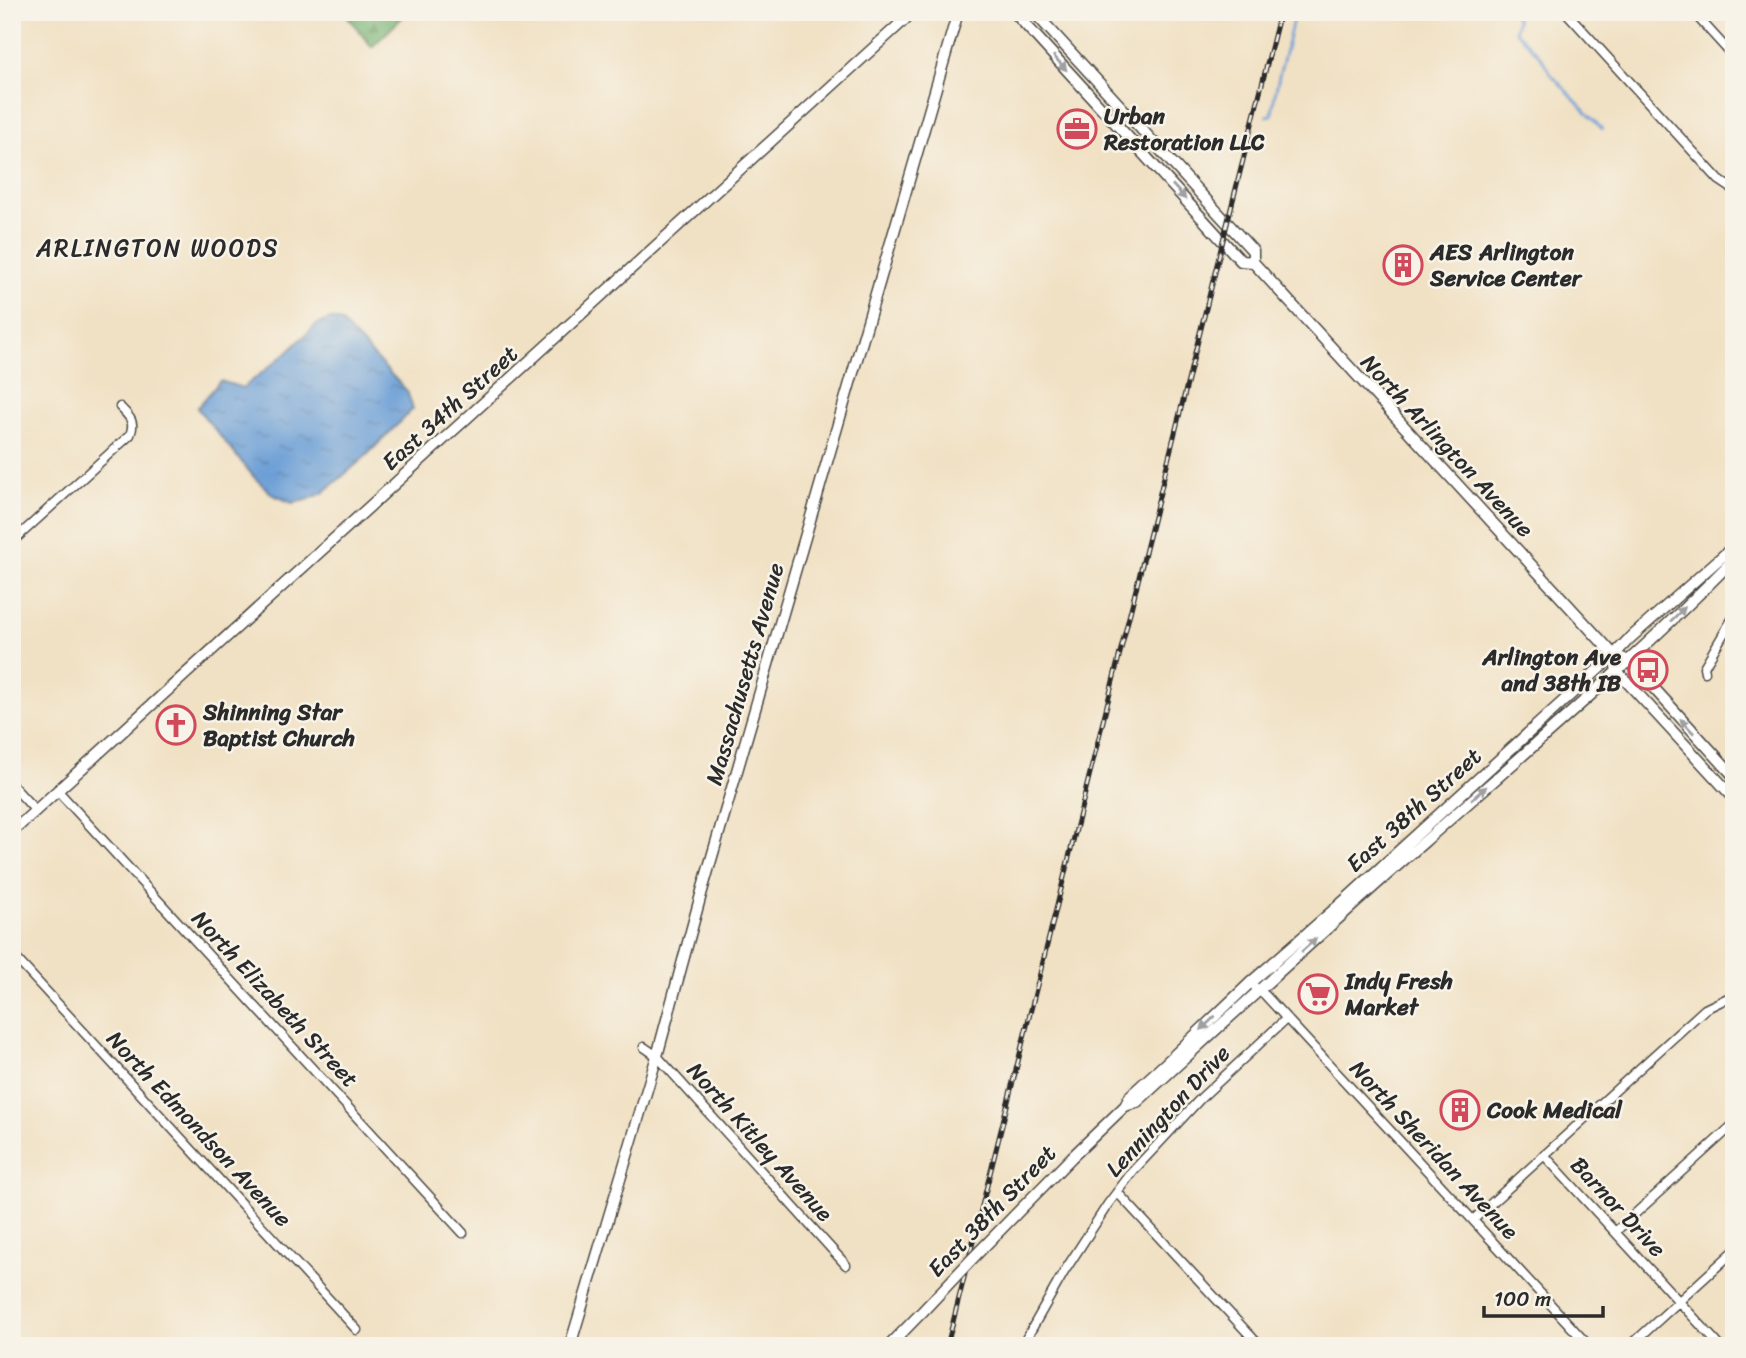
<svg xmlns="http://www.w3.org/2000/svg" width="1746" height="1358" viewBox="0 0 1746 1358" font-family="Sriracha,sans-serif">
	<defs>
		<pattern id="forest-firs" width="22" height="20" patternUnits="userSpaceOnUse" patternTransform="scale(1.75)"><rect width="22" height="20" fill="#72b070"/><path d="M5 1l3.5 6h-7zM16 11l3.5 6h-7z" fill="#5e8f5c"/></pattern>
		<pattern id="water-ripples" width="26" height="14" patternUnits="userSpaceOnUse" patternTransform="scale(1.75)"><rect width="26" height="14" fill="#6b9ed6"/><path d="M2 4q2-2 4 0t4 0M15 11q2-2 4 0t4 0" fill="none" stroke="#5881ae"/></pattern>
	</defs>
	<rect width="100%" height="100%" fill="#f7f3e8"/>
	<filter id="ink" filterUnits="userSpaceOnUse"><feTurbulence type="fractalNoise" baseFrequency=".0143" numOctaves="2"/><feDisplacementMap in="SourceGraphic" scale="14" xChannelSelector="R" yChannelSelector="G"/><feConvolveMatrix kernelMatrix="1 2 1 2 8 2 1 2 1" color-interpolation-filters="sRGB"/></filter>
	<filter id="wash" filterUnits="userSpaceOnUse"><feTurbulence type="fractalNoise" baseFrequency=".00686" numOctaves="4" result="noise"/><feDisplacementMap in="SourceGraphic" scale="28" xChannelSelector="R" yChannelSelector="G"/><feGaussianBlur stdDeviation="1.57" result="paint"/><feColorMatrix in="noise" values="0 0 0 0 0 0 0 0 0 0 0 0 0 0 0 0 0 1.4 0 .05"/><feComposite in="paint" operator="in"/></filter>
	<g filter="url(#wash)">
		<rect width="100%" height="100%" fill="#f1e1c4"/>
		<path fill="url(#forest-firs)" stroke="#4e6e4e" stroke-width="2" d="M344,12H408L372,47Z"/>
		<path fill="url(#water-ripples)" stroke="#4b6480" stroke-width="2" d="M331,319L341,322L407,391L413,409L366,456L323,493L307,500L292,503L273,495L254,477L197,408L220,381L243,388L289,351L317,324Z"/>
		<g fill="none" stroke-linecap="round" stroke-linejoin="round">
			<path stroke="#6b9ed6" stroke-width="2.5" d="M1512,12L1517,20L1515,31L1541,57L1551,74L1602,129
				M1267,116L1272,115C1275,79 1289,47 1294,12"/>
		</g>
	</g>
	<g filter="url(#ink)">
		<g fill="none" stroke-linecap="round" stroke-linejoin="round">
			<g stroke="#494642" stroke-width="11">
				<path id="minor" d="M1566,12L1719,180L1734,190
					M1693,12L1734,57
					M12,542L130,435C136,422 129,416 120,407
					M1705,672L1704,667L1734,616
					M12,785L36,811
					M58,791L463,1233
					M12,954L357,1330
					M1255,987L1265,995L1589,1346
					M644,1047L657,1056L846,1265
					M1544,1155L1720,1346
					M1117,1192L1260,1346
					M1473,1220L1705,1009L1734,995
					M1615,1232L1734,1124
					M1022,1346L1064,1272L1108,1204L1133,1171L1201,1098L1286,1019
					M1630,1346L1734,1251"/>
			</g>
			<g stroke="#494642" stroke-width="13">
				<path id="major" d="M1014,12L1241,261L1253,262L1614,655L1629,661L1734,776
					M1034,12L1253,251V262
					M1616,666L1617,671L1627,682L1734,798
					M12,832L913,12
					M1125,1106L1137,1102C1232,1015 1327,927 1424,842C1529,749 1636,659 1734,559
					M1014,1216L1072,1157L1125,1106L1131,1095L1166,1063L1250,983L1344,901L1614,655L1628,640L1734,546
					M570,1346L657,1056L702,891L958,12
					M889,1346L923,1311"/>
			</g>
			<use href="#minor" stroke="#fff" stroke-width="8"/>
			<use href="#major" stroke="#fff" stroke-width="10"/>
			<g stroke="#2b2b2b" stroke-width="5">
				<path id="rail" d="M947,1346L1280,12"/>
			</g>
			<use href="#rail" stroke="#f7f3e8" stroke-width="2.5" stroke-dasharray="8" stroke-linecap="butt"/>
			<g stroke="#494642" stroke-width="13" stroke-linecap="butt">
				<path id="major-bridge" d="M923,1311L971,1260L1014,1216"/>
			</g>
			<use href="#major-bridge" stroke="#fff" stroke-width="10"/>
		</g>
		<defs><path id="oneway-solid" d="M-6-.8H1V-3.2L6.5 0L1 3.2V.8H-6Z" transform="scale(1.75)"/></defs>
		<g fill="#a0a0a0">
			<use href="#oneway-solid" transform="translate(1060 63) rotate(48)"/>
			<use href="#oneway-solid" transform="translate(1179 192) rotate(48)"/>
			<use href="#oneway-solid" transform="translate(1678 614) rotate(-44)"/>
			<use href="#oneway-solid" transform="translate(1687 726) rotate(-133)"/>
			<use href="#oneway-solid" transform="translate(1479 793) rotate(-41)"/>
			<use href="#oneway-solid" transform="translate(1309 945) rotate(-42)"/>
			<use href="#oneway-solid" transform="translate(1208 1023) rotate(136)"/>
		</g>
	</g>
	<defs>
		<g id="office-ring" transform="scale(2.0125)"><circle r="9.5" fill="#f7f3e8" stroke="#d1495b" stroke-width="1.5"/><path d="M-6-3h4V-5.5h4V-3h4V5H-6ZM-1-4.5V-3h2v-1.5ZM-6 0V1H6V0Z" fill="#d1495b"/></g>
		<g id="building-ring" transform="scale(2.0125)"><circle r="9.5" fill="#f7f3e8" stroke="#d1495b" stroke-width="1.5"/><path d="M-4-6H4V6H1V3H-1V6H-4ZM-2.5-4.3h1.7v1.8h-1.7ZM.8-4.3h1.7v1.8H.8ZM-2.5-1h1.7V.8h-1.7ZM.8-1h1.7V.8H.8Z" fill="#d1495b"/></g>
		<g id="bus-ring" transform="scale(2.0125)"><circle r="9.5" fill="#f7f3e8" stroke="#d1495b" stroke-width="1.5"/><path d="M-5-6H5V4H4V6H2V4H-2V6H-4V4H-5ZM-3.5-4V0h7V-4ZM-3.5 1.2v1.5H-2V1.2ZM2 1.2v1.5H3.5V1.2Z" fill="#d1495b"/></g>
		<g id="church-ring" transform="scale(2.0125)"><circle r="9.5" fill="#f7f3e8" stroke="#d1495b" stroke-width="1.5"/><path d="M-1.2-6h2.4v3.5h3.3v2.4h-3.3V6h-2.4V-.1h-3.3v-2.4h3.3Z" fill="#d1495b"/></g>
		<g id="supermarket-ring" transform="scale(2.0125)"><circle r="9.5" fill="#f7f3e8" stroke="#d1495b" stroke-width="1.5"/><path d="M-6-5.5h2.5l.6 2H6L4.5 2H-2.5L-4.4-4H-6ZM-1.5 3.2a1.3 1.3 0 1 0 .1 0ZM3 3.2a1.3 1.3 0 1 0 .1 0Z" fill="#d1495b"/></g>
	</defs>
	<g fill-rule="evenodd">
		<use href="#office-ring" x="1077" y="129"/>
		<use href="#building-ring" x="1403" y="265"/>
		<use href="#bus-ring" x="1648" y="670"/>
		<use href="#church-ring" x="176" y="725"/>
		<use href="#supermarket-ring" x="1318" y="994"/>
		<use href="#building-ring" x="1460" y="1110"/>
	</g>
	<g text-anchor="middle" dominant-baseline="central" stroke-width="5" stroke-linejoin="round" paint-order="stroke">
		<g font-size="23" font-weight="bold" fill="#2b2b2b" stroke="#f7f3e8" text-anchor="start">
			<text x="1104" y="116">Urban<tspan x="1104" dy="26">Restoration LLC</tspan></text>
			<text x="1430" y="252">AES Arlington<tspan x="1430" dy="26">Service Center</tspan></text>
			<text x="1621" y="657" text-anchor="end">Arlington Ave<tspan x="1621" dy="26">and 38th IB</tspan></text>
			<text x="203" y="712">Shinning Star<tspan x="203" dy="26">Baptist Church</tspan></text>
			<text x="1345" y="981">Indy Fresh<tspan x="1345" dy="26">Market</tspan></text>
			<text x="1487" y="1110">Cook Medical</text>
		</g>
		<g font-size="23" fill="#2b2b2b" stroke="#f7f3e8">
			<text transform="translate(450 408) rotate(-42)">East 34th Street</text>
			<text transform="translate(1447 446) rotate(47)">North Arlington Avenue</text>
			<text transform="translate(745 674) rotate(-74)">Massachusetts Avenue</text>
			<text transform="translate(1414 810) rotate(-42)">East 38th Street</text>
			<text transform="translate(275 999) rotate(47)">North Elizabeth Street</text>
			<text transform="translate(1168 1111) rotate(-47)">Lennington Drive</text>
			<text transform="translate(199 1129) rotate(47)">North Edmondson Avenue</text>
			<text transform="translate(760 1142) rotate(48)">North Kitley Avenue</text>
			<text transform="translate(1434 1150) rotate(47)">North Sheridan Avenue</text>
			<text transform="translate(1618 1207) rotate(47)">Barnor Drive</text>
			<text transform="translate(992 1211) rotate(-46)">East 38th Street</text>
		</g>
		<g font-size="24" letter-spacing="2" fill="#2b2b2b" stroke="#f7f3e8">
			<text x="158" y="248">ARLINGTON WOODS</text>
		</g>
	</g>
	<rect width="1746" height="1358" fill="none" stroke="#f7f3e8" stroke-width="42"/>
	<path d="M1484 1306v10h119v-10" fill="none" stroke="#2b2b2b" stroke-width="3.5"/>
	<text x="1494" y="1306" font-size="21" fill="#2b2b2b" stroke="#f7f3e8" stroke-width="5" paint-order="stroke">100 m</text>
</svg>
